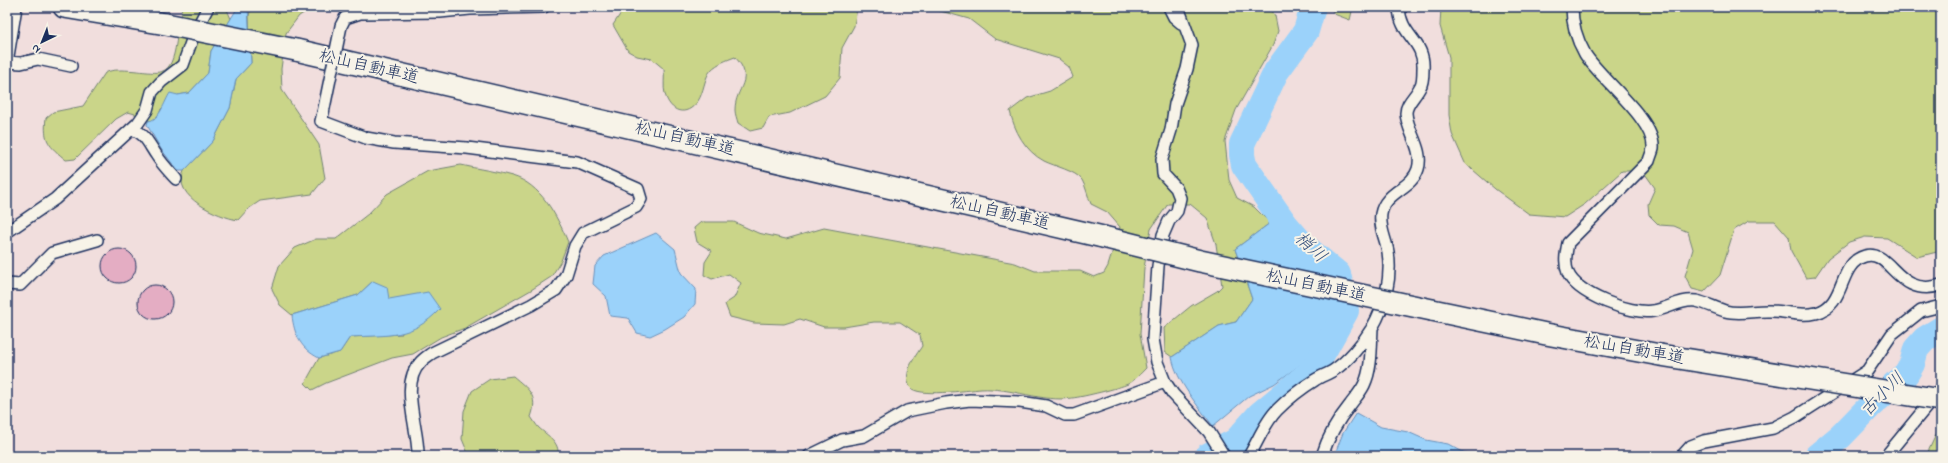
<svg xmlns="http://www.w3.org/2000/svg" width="1948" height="463" viewBox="0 0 1948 463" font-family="'Indie Flower','Klee One',sans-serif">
	<rect width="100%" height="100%" fill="#f1dedd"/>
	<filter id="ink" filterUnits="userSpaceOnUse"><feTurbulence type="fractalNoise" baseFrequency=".025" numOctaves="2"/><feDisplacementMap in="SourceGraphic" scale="8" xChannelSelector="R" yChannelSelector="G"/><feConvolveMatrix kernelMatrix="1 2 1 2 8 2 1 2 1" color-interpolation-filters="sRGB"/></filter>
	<g filter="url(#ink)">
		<path fill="#cad589" stroke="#728274" d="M181,7H226L231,19L211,51L208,73L189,93L178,95L161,109L158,117L154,121H148L142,116L128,112L116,119L75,159L66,160C49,146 43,141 46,118L53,112L83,106L105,73C111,70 115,70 122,70C160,71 171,84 177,37C178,27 183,17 181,7Z
			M251,7H313L299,16L286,33L281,69L282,90L319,145L325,178L312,194L260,201L248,209L238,220C219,217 171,197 184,171L213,141L230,108L236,79L251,63L249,16Z
			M625,7H855L857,8L854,26L842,48L840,78L825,96L790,113L769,117L763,128L750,131L738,123C737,119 735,114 735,110C735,87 756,80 735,57C727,60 718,63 711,70C704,78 704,92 698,101C686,118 670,112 665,94C663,87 665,77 664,69L652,59L637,56L628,51L613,25Z
			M926,7H1270L1275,16L1278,31L1273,45L1236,110L1225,141L1229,180L1237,198L1254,207L1270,223L1235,249L1252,299L1236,322L1219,326L1172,357L1165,352L1164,328L1191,306L1217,291L1222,286L1216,244L1207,218L1190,204H1168L1151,229L1144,268L1140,334L1146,368C1141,373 1134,381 1128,384C1119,388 1083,397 1072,398C1043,403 1010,387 981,389C968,390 917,398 910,387C902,373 915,357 922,346L920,335L900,322H874L844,327H824L800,319L784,324L754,323L730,317L725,304L734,298L741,283L729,274L712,279L704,275L705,262L712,251L697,242L694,228L701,222H734L758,233L786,239L824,228L1015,263L1035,271H1080L1094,277L1104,273L1108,266L1120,227L1107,212L1091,204C1088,197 1086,187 1082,180C1076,171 1054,166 1044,161C1025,151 1014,130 1010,111L1027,98L1050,91L1073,77L1069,67L1059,59L995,39L969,19Z
			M1331,7H1353L1350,20L1334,14Z
			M1441,7H1941V251L1917,257L1887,238L1865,237L1849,242L1828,258L1815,277L1806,278L1791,251L1789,237L1775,221H1749L1734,230L1720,275L1704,292L1692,289L1685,276L1693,249L1688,232L1674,226L1659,225L1649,215L1648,204L1655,188L1643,171H1622L1585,204L1565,217L1529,214L1495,189L1465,163L1452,134L1449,115V57L1440,26Z
			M461,165C478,169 495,171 512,176C541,184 557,216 568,242L561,261L551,277L531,290L465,328L441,337L413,354L392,358L326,383L312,390L305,383L319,358L340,352L350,337L402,334L389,299L373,281L358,295L292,315L280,305L272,289L279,266L295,248L316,239H336L368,214L387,194L428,171Z
			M513,376C528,389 539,395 531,417C534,421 536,425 539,428C548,436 560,442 558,456H469L462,439L464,411L472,391L490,379Z
			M1941,424V456H1926Z"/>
		<path fill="#9bd2fa" stroke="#6891bc" d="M238,7H248L251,63L236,79L230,108L213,141L184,171H178L161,149L147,125L148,121C160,120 164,102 170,93L178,95L189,93L208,73L211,51Z
			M1270,223L1299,254L1324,273L1336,304L1319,344L1304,362L1274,384L1249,396L1213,426C1199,407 1176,381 1172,357L1219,326L1236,322L1252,299L1235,249Z
			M656,233L675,249L681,273L696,289L695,304L684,317L665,329L650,336L637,333L628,318L610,316L606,296L593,284L595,266L604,256Z
			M373,281L387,287L389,299L428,292L440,309C412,339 388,335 350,337L340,352L319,358C301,349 294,335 292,315L358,295Z
			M1356,413L1381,427L1408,432L1426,440L1448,444L1463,452L1480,456H1334L1343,433Z"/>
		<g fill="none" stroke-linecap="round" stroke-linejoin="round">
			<path stroke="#9bd2fa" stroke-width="26" d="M1207,456L1236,441L1260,414L1314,369L1346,311L1338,274L1304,246L1285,224L1244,165L1242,155V144L1276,72L1306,31L1313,7
				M1817,456L1841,436L1871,405L1906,374L1912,364L1916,349L1925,339L1941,329"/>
		</g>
		<path fill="#e4adc3" stroke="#1b2f5e" d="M102 266a17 17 0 1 1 34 0a17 17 0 1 1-34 0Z
			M138 302a17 17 0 1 1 34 0a17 17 0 1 1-34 0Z"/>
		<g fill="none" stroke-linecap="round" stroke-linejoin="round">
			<g stroke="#1b2f5e" stroke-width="14">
				<path id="minor" d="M1169,7L1174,17L1181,23
					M1178,7L1192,45L1187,69L1175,104L1171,130L1162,159L1163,174L1176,188L1180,198L1177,211L1169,221L1163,235L1158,266L1153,339L1157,362L1165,382L1173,394L1209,432L1224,456
					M1572,7C1572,23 1577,40 1585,54C1600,79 1656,120 1653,149C1652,153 1650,157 1649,161L1568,243C1566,253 1564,263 1568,273C1576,294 1631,315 1653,311C1668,309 1680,299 1696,301C1706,303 1715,308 1725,311C1740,315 1755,310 1771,311C1786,311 1800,317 1816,313C1847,305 1837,264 1865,256C1891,248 1897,299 1941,285
					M341,26L345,18L360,13L440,12L470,9L544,7
					M7,62L21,63L38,59L71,66
					M7,62L16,7
					M323,113L321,121L366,138L394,143L467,148L577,162L638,189L641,199L636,207L583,233L575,246L566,275L556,290L531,305L432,353C428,356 423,359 420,363C399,384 419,429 418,456
					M131,129C145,132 149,145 157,156C162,164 169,171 176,179
					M7,232L55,199L138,123L147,110L152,92L161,82L183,65L194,34L208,7
					M7,284L20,285L52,253L97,240
					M809,456L842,440L864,436L907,411L946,403L970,400L1020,402L1046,406L1065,415H1074L1165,382
					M1249,456C1258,441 1265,422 1277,410C1288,399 1302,388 1315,380C1321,376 1328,374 1334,370C1348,361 1363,343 1372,328C1385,306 1392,278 1388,252C1386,239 1379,228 1381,214C1385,191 1412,189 1418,169C1424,149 1407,132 1406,113C1406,103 1416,96 1420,87C1423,83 1423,74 1423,69C1425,40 1400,37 1399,7
					M1322,456C1328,437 1337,421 1350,405C1355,398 1360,393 1364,385C1372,369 1371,346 1372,328
					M1682,456L1691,446L1704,441L1773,428L1795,417L1867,371L1892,334L1906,323L1921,311L1941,306
					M1886,456L1941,389"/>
			</g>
			<g stroke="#1b2f5e" stroke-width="24">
				<path id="motorway" d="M64,7L166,24
					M296,50L1103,237
					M1432,310L1546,334L1660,355"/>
			</g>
			<use href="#minor" stroke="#f7f3e8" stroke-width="11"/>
			<use href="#motorway" stroke="#f7f3e8" stroke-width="21"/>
			<g stroke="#1b2f5e" stroke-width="14" stroke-linecap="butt">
				<path id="minor-bridge" d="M323,113L341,26"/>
			</g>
			<g stroke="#1b2f5e" stroke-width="24" stroke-linecap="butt">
				<path id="motorway-bridge" d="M166,24L296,50
					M1103,237L1200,261L1432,310
					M1660,355L1941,400"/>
			</g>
			<use href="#minor-bridge" stroke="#f7f3e8" stroke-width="11"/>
			<use href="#motorway-bridge" stroke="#f7f3e8" stroke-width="21"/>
		</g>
	</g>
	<g text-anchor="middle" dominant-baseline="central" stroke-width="4" stroke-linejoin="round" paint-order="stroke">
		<g font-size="17" fill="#1b2f5e" stroke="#f7f3e8">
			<text transform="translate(369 67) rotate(13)">松山自動車道</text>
			<text transform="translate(685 139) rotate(13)">松山自動車道</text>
			<text transform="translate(1000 213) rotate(13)">松山自動車道</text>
			<text transform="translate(1316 286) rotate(12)">松山自動車道</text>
			<text transform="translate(1634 350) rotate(10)">松山自動車道</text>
		</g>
		<g font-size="18" font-style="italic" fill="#35507d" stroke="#f7f3e8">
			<text transform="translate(1310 248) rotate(43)">梢川</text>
			<text transform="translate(1883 395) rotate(-45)">古小川</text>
		</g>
	</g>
	<rect width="1948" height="463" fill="none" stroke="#f7f3e8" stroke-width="24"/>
	<rect x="12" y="12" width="1924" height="439" fill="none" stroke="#1b2f5e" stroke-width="1.5" filter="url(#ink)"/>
	<g transform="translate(42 42) rotate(223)" stroke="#f7f3e8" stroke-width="3" paint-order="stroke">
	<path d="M0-3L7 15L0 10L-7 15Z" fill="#1b2f5e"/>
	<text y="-6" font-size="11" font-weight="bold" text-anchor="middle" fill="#1b2f5e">N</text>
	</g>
</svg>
